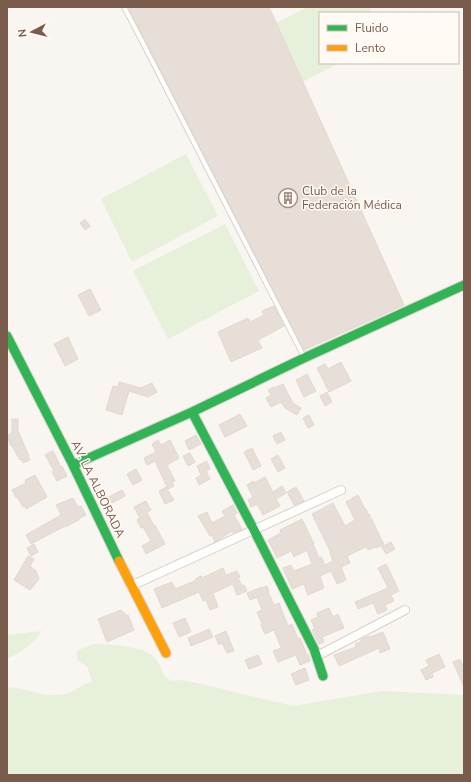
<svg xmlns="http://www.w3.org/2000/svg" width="471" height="782" viewBox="0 0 471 782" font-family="'Nunito Sans',sans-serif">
	<rect width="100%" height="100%" fill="#f9f5f0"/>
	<path fill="#e7f0db" d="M308,7H370L373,13H320V63H339L298,84L270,26Z
		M186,154L218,216L132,262L101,199Z
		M225,224L259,291L168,339L133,271Z
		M42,631C34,644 21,652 7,659V635Z
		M94,644C111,645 145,645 156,659C160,664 161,671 165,676C167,678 170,680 172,681L181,680L197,683L293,706L382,691L464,695V775H7V687L17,688L47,695H56L65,694L75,690L84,684L92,682L87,666L77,660V651L85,647Z"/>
	<path fill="#e6ded7" stroke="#e2d8d2" d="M128,7H269L404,305L304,350Z
		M85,219L90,226L85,230L80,223Z
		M90,289L101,310L89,316L78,295Z
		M274,306L284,326L258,340L262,348L231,362L218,332L248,318L250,322L264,315L262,311Z
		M68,337L78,359L65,366L54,344Z
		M341,362L351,381L329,392L317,368L325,364L328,369Z
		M307,374L316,391L304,397L296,380Z
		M119,382L141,388L152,383L157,392L148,397L129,391L122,415L106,410L113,386L118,387Z
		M283,384L293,403L301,408L297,415L285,408L281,402L271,407L266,398L271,395L268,390L274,387V388Z
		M327,392L332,402L325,406L320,396Z
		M240,414L247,426L225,437L219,425Z
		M309,415L314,425L308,428L303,418Z
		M12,419H18V431L29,456H28L30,460L23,463L21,459L20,460L12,446H11L7,436L12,433Z
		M281,432L285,440L277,444L273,436Z
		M196,435L201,444L189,450L185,441Z
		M158,440L161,445L170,440L179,458L167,465L175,481L172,482L174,486L168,489L155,461L147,465L144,458L156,452L152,444Z
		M252,448L261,466L253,470L244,452Z
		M53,451L61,467L62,466L67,476L57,481L52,472L54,471L45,455Z
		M190,453L195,462L188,466L183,456Z
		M278,455L285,468L278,472L271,459Z
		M207,461L210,469L206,471L210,479L199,485L196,478L201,475L197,466Z
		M136,469L142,480L133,485L127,474Z
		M35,475L47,497L26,509L25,506L23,507L17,497L16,498L12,490L26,483L25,480Z
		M265,477L273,492L282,486L286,493L276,499L280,506L263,515L257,504L251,507L248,500L253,497L247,485L253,481L254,483Z
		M166,487L174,500L165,504L159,491Z
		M296,487L304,501L294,505L287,492Z
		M122,490L125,496L112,503L109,497Z
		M358,495L365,509H366L368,514H369L384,545L376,548L375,547L368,550L366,547L347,556L350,563L341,567L346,580L337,584L331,571L320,576L324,588L308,595L304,584L292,589L283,568L291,565L294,571L312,564L307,550L294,557L291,551L277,558L268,540L281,533L280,530L302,519L314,544H313L319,558L321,557L325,565L333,561L330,553H331L312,514L333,503L345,526L355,520L346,502Z
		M73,498L78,507L81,506L86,515L78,519L79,520L65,527V526L31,544L26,535L61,515L56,505Z
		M146,501L151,510L147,512L154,526L155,525L165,544L146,554L142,546L151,541L143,527L141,528L137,520L140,518L134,507Z
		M233,505L237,513L234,515L242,529L233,533L232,531L215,542L212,535L210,536L198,516L207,512L212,523L225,516L222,511Z
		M391,542L395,549L386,554L382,547Z
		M34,544L38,552L31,556L27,548Z
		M28,556L34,559L30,566L36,571L39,579L30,590L14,580Z
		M386,564L399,591L391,595L394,601L385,605L387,610L378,614L373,603L358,609L355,602L388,588L378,568Z
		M223,568L226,575L237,571L240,577L238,578L242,586L244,585L247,591L237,595L233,584L213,593L218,607L210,610L206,600L203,601L199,592L162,608L154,589L172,582L175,589L195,581V579L201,576L202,578Z
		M267,586L269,592H268L274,605L279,603L288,626L292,624L298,639L300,638L307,655L308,654L310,661L300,665L296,655L278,662L273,651L281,648L274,630L265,634L261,625L262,624L257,612L262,610L257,597L250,600L247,593L262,587V588Z
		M329,608L333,617L338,614L344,628L322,637L324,642L319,644L312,630L315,629L311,620L318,617L317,613Z
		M121,610L123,613L124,612L126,616L128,615L134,630L107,642L98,619Z
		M185,618L191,632L179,637L173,623Z
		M209,629L213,637L191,646L188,638Z
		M226,631L234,651L227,653L222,643L219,645L215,636Z
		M383,632L390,649L380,653L379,648L339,666L334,655L356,647L355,644L362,641L361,639L370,636V637Z
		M439,654L445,667L432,673L433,677L426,680L421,670L429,666L426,660Z
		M258,655L262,664L249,669L245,660Z
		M460,659L464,668V687L453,662Z
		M305,668L309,680L296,685L291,674Z"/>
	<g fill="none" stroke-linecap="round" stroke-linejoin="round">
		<g stroke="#d7d1cb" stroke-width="6">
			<path id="lane" d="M124,7L144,45L304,357"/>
		</g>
		<g stroke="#d7d1cb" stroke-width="10">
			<path id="street" d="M131,586L341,490
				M317,656L405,610"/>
		</g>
		<g stroke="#d9d2cb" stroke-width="11">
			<path id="fast" d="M7,336L73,465L119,561
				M192,412L254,530L314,649L323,676
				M73,465L192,412L304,358L464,285"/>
		</g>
		<g stroke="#d9d2cb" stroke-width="11">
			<path id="slow" d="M119,561L166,653"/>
		</g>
		<use href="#lane" stroke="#fefefd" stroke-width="4"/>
		<use href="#street" stroke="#fefefd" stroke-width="8"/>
		<use href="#fast" stroke="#30b455" stroke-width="9"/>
		<use href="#slow" stroke="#ff9f0a" stroke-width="9"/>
	</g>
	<defs>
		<g id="building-ring" transform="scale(1)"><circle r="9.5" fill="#fffaf3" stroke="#a69286" stroke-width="1.5"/><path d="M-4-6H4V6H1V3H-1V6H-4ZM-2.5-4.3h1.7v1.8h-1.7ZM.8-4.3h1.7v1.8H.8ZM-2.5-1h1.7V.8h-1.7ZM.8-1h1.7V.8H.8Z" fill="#a69286"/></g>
	</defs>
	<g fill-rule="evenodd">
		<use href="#building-ring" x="288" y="198"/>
	</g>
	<g text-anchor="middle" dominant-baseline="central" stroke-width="3" stroke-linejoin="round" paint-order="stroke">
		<g font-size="12" fill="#7a5c4d" stroke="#fffaf3" text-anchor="start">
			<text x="302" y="191">Club de la<tspan x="302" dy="14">Federación Médica</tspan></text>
		</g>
		<g font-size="12" fill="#7a5c4d" stroke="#fffaf3">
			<text transform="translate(98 489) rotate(64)">AV. LA ALBORADA</text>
		</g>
	</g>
	<rect width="471" height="782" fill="none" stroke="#7a5c4d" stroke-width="16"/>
	<rect x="319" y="12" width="140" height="52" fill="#fffaf3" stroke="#cabbb1"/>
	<rect x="327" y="25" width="20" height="6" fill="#30b455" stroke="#cabbb1"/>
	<text x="355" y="32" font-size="12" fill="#7a5c4d">Fluido</text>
	<rect x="327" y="45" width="20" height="6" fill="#ff9f0a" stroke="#cabbb1"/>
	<text x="355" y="52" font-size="12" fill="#7a5c4d">Lento</text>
	<g transform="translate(32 32) rotate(263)" stroke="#fffaf3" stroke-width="3" paint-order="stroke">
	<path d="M0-3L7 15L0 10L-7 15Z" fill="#7a5c4d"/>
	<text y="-6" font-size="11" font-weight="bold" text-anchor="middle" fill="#7a5c4d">N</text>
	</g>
</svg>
